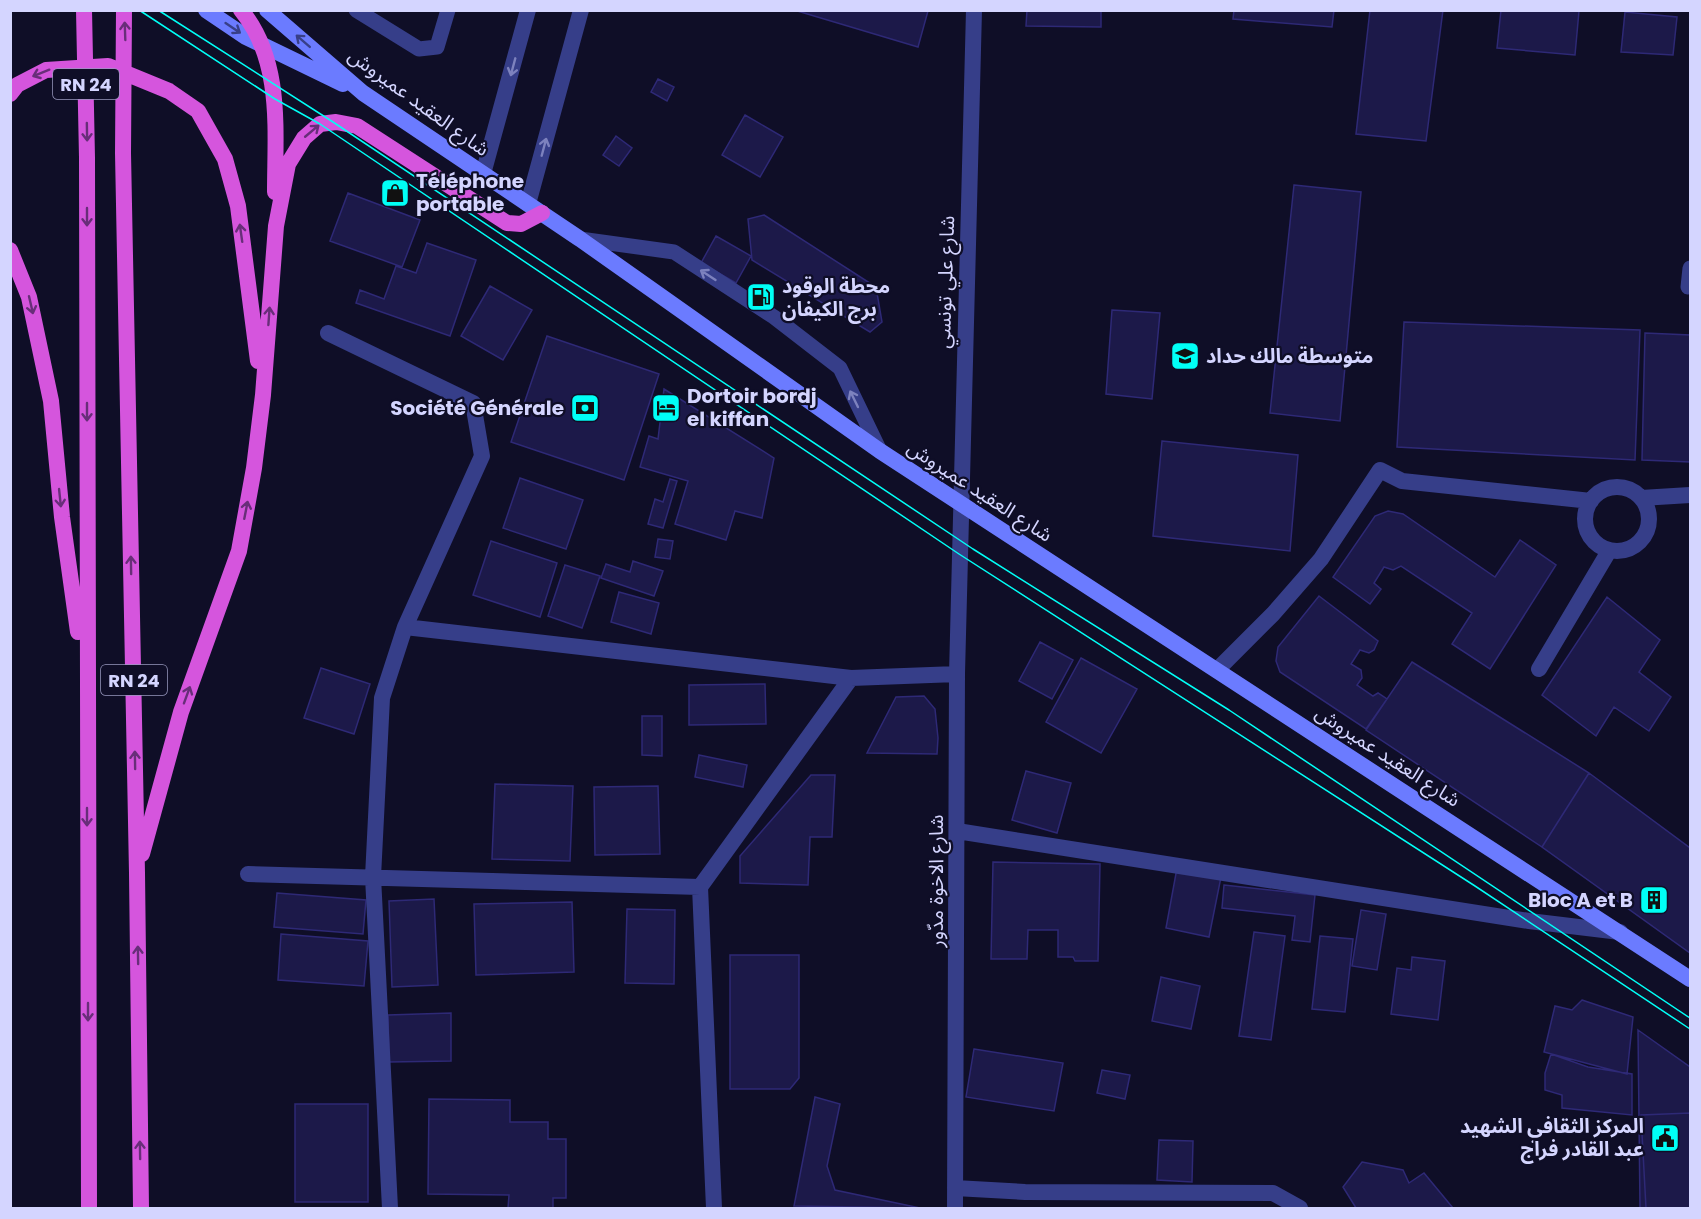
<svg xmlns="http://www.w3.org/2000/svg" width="1701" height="1219" viewBox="0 0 1701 1219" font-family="Poppins,'Noto Sans Arabic',sans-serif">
	<rect width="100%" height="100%" fill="#0f0e27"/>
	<path fill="#1c1949" stroke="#2e2976" stroke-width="1.5" d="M794,10H926L928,11L918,47Z
		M1027,10H1101V27L1026,26Z
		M1234,10H1334L1332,27L1233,19Z
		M1370,10H1443L1426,141L1356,134Z
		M1501,10L1579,11L1575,55L1497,48Z
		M1625,12L1677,17L1673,55L1621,52Z
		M658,79L674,87L667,101L651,92Z
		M745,115L783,137L760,177L722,155Z
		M616,136L632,148L619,166L603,155Z
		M1294,185L1361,192L1340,421L1270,413Z
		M348,193L420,220L402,267L330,241Z
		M764,215L876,287L882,322L870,332L752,260L748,219Z
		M716,236L751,256L736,283L701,263Z
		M427,243L476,260L450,336L356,303L360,290L384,299L396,266L416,273Z
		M490,286L532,310L503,360L461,336Z
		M1112,310L1160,313L1152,399L1106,394Z
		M1404,322L1640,330L1635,460L1397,447Z
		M1645,333L1690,335V462L1642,460Z
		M547,336L659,374L624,480L511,442Z
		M664,389L774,458L762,518L735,511L726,540L675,524L688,481L640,467L649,436L658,439Z
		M1162,441L1298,455L1290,551L1153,536Z
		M520,478L583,500L566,549L503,528Z
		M670,479L677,481L663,528L648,524L655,499L663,502Z
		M1388,511L1403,514L1495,577L1520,540L1556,565L1490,669L1452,644L1472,613L1401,566L1393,570L1384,567L1374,583L1381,589L1370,604L1333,577L1375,516Z
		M658,539L673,541L670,559L655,557Z
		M491,541L557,563L540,617L473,595Z
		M633,561L663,571L654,596L601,578L606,564L630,572Z
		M565,565L600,576L582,628L548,616Z
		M619,592L659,603L651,634L611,622Z
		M1319,596L1378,641L1374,650L1369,653L1360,650L1351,664L1361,670L1362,678L1357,685L1373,696L1378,693L1387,699L1366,729L1280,672L1276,661L1278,647Z
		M1607,597L1660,640L1639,672L1671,697L1649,731L1614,707L1596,736L1542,695Z
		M1040,642L1073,660L1052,699L1019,681Z
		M1081,658L1137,689L1101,753L1046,722Z
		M1412,662L1589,773L1542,847L1366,730Z
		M321,668L370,684L354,734L304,718Z
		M765,684L766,724L689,725V685Z
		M924,696L935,709L938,738L937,754L867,753L896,697Z
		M642,716H662V756L642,755Z
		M699,755L747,765L743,787L695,777Z
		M1026,771L1071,783L1057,833L1012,820Z
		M1589,773L1690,848V953L1542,847Z
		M811,775H835L832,837H810L808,885L740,883V856Z
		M495,784L573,786L570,861L492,859Z
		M658,786L660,854L595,855L594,787Z
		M993,862L1100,864L1098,961H1075L1073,957H1058V930H1028L1027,959H991Z
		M1177,868L1221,877L1209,937L1166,928Z
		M1224,885L1315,895L1310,942L1292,940L1295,916L1222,908Z
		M277,893L366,900L363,934L274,927Z
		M434,899L438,985L392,987L389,901Z
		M572,902L574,972L476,975L474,904Z
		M627,909L675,910L674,984L625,983Z
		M1361,910L1386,914L1377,970L1352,966Z
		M1254,932L1285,936L1271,1040L1239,1036Z
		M281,934L368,941L364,986L278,980Z
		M1320,936L1353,939L1345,1012L1312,1009Z
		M730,955H799V1078L790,1089H730Z
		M1412,957L1445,961L1438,1020L1391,1014L1397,968L1411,970Z
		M1161,977L1200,986L1191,1029L1152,1021Z
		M1582,1000L1633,1017L1627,1074L1544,1052L1555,1006L1572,1010Z
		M451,1013V1061L389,1062L388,1015Z
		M1638,1030L1690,1067V1208H1640Z
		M974,1049L1063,1063L1054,1111L966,1097Z
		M1551,1054L1588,1067L1632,1074V1115L1562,1108V1095L1545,1090V1073Z
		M1102,1070L1130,1075L1125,1099L1097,1093Z
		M815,1097L840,1104L827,1166L835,1190L920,1208L794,1206Z
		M429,1099L510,1100V1122H548V1139H566V1198H553V1208H508L509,1195L428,1194Z
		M295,1104H368V1202H295Z
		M1690,1113V1208H1646L1641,1115Z
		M1159,1140L1193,1141L1192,1182L1157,1180Z
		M1362,1162L1403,1170L1409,1183L1424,1173L1453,1208H1356L1343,1187Z"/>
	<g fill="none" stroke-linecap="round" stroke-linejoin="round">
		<path stroke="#363e89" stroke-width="15" d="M356,10L419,49L437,47L448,10
			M580,239L674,252L774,317L840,368L880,451
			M1688,287L1690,268"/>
		<path stroke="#363e89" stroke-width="16" d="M483,174L528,10
			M528,204L581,10
			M328,333L473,403L482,456L405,627L382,698L373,877L390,1208
			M1585 519a32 32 0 1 1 64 0a32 32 0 1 1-64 0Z
			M1641,498L1690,495
			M405,627L851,678
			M1539,669L1609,551
			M1217,670L1273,614L1321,559L1380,470L1402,481L1591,501
			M957,831L1529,921L1620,932
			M248,874L700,887L851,678L957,674
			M700,887L714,1208
			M955,1188L1025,1192L1273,1193L1300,1208
			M955,1208L957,674L974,10"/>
		<path stroke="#6b7bff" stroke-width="16" d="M206,10L246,37L343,84
			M267,10L363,93L580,239L880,451L1690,979"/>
		<path stroke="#d555dd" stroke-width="16" d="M84,10L87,158L89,1208
			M124,10L123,153L137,873L141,1208
			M241,10C283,61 275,130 275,192
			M10,94L17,85L46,70L108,66L169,91L198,111L225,159L238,206L258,361
			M10,250L29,297L51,401L62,517L78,632
			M142,854L181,712L239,551L254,468L263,395L276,226L288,164L304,138L320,124L336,122L357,126L507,223L521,224L542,213"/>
		<path stroke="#00fff6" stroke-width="1.5" d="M139,10L275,99L320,124L959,554L1475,886L1690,1029
			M158,10L333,122L973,549L1229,710L1690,1018"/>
	</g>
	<defs><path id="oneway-shaft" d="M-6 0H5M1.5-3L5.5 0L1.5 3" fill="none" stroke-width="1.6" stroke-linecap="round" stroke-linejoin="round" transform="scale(1.5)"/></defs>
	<g stroke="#383f88">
		<use href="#oneway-shaft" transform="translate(233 28) rotate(34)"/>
		<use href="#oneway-shaft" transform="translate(303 41) rotate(-139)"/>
	</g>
	<g stroke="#682e79">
		<use href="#oneway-shaft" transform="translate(125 31) rotate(-92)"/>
		<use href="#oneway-shaft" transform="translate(41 73) rotate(158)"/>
		<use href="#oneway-shaft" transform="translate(312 131) rotate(-40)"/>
		<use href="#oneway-shaft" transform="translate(87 132) rotate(89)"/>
		<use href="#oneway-shaft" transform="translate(87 217) rotate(90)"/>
		<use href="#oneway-shaft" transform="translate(241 233) rotate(-98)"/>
		<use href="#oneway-shaft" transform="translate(31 305) rotate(77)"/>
		<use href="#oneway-shaft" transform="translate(269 316) rotate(-86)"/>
		<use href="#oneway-shaft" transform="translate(87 412) rotate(90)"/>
		<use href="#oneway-shaft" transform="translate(60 498) rotate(84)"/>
		<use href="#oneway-shaft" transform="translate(246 510) rotate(-79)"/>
		<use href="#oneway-shaft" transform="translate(131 565) rotate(-91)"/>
		<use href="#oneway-shaft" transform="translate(187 695) rotate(-70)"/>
		<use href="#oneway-shaft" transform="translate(135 760) rotate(-91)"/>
		<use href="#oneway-shaft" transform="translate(87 817) rotate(90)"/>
		<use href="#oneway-shaft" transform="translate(138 955) rotate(-91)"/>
		<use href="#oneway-shaft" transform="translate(88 1012) rotate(90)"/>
		<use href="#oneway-shaft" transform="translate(140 1150) rotate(-91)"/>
	</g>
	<g stroke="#7d82be">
		<use href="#oneway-shaft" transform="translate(513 67) rotate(105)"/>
		<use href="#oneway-shaft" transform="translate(544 147) rotate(-75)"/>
		<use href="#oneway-shaft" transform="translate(708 275) rotate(-147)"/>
		<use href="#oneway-shaft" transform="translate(854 399) rotate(-116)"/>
	</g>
	<defs>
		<g id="shop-square" transform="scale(1.5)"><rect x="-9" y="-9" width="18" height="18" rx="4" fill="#00fff6" stroke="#0f0e27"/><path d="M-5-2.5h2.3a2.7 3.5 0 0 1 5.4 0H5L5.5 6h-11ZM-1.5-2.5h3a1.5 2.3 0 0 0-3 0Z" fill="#111"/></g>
		<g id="fuel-square" transform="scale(1.5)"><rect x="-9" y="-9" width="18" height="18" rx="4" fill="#00fff6" stroke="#0f0e27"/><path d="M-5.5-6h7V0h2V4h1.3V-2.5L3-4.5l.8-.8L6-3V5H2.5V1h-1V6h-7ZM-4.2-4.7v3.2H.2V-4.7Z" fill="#111"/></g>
		<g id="school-square" transform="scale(1.5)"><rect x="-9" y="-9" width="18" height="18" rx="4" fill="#00fff6" stroke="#0f0e27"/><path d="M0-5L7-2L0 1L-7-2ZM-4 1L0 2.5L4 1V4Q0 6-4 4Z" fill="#111"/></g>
		<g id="bank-square" transform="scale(1.5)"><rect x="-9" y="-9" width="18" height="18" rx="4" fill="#00fff6" stroke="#0f0e27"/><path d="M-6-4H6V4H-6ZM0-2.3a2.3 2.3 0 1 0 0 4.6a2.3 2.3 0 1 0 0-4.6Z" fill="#111"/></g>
		<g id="hotel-square" transform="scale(1.5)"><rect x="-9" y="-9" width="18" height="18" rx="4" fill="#00fff6" stroke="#0f0e27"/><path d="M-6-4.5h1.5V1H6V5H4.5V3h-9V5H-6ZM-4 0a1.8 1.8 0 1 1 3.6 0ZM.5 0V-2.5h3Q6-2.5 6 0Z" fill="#111"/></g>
		<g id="building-square" transform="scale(1.5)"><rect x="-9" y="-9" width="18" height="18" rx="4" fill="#00fff6" stroke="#0f0e27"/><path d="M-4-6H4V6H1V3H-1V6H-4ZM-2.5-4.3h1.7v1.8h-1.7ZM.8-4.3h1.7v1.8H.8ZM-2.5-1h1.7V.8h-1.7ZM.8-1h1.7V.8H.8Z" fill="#111"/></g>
		<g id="civic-square" transform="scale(1.5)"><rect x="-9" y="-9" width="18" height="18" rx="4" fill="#00fff6" stroke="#0f0e27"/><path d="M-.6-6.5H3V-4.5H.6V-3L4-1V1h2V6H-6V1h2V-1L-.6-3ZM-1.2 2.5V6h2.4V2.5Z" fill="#111"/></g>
	</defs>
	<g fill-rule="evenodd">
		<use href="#shop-square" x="395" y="193"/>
		<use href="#fuel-square" x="761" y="297"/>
		<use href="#school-square" x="1185" y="356"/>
		<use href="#bank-square" x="585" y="408"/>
		<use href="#hotel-square" x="666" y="408"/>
		<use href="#building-square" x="1654" y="900"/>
		<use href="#civic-square" x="1665" y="1138"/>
	</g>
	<g text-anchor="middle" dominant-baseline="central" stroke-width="4.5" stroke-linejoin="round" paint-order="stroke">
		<g fill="#0f0e27" stroke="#9999be" stroke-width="1.5">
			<rect x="53" y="69" width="66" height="30" rx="4.5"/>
			<rect x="101" y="665" width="66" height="30" rx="4.5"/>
		</g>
		<g font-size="18" font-weight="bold" fill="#d4d5ff">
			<text x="86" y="84">RN 24</text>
			<text x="134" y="680">RN 24</text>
		</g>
		<g font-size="20" fill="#d4d5ff" stroke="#0f0e27">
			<text transform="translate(419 102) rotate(36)">شارع العقيد عميروش</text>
			<text transform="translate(945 282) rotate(-88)">شارع علي تونسي</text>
			<text transform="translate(980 491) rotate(33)">شارع العقيد عميروش</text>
			<text transform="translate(1388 756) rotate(33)">شارع العقيد عميروش</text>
			<text transform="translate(936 881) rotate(-90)">شارع الاخوة مدّور</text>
		</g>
		<g font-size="20" font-weight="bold" fill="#d4d5ff" stroke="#0f0e27" text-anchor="start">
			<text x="416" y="181">Téléphone<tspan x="416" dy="23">portable</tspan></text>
			<text x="782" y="286">محطة الوقود<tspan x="782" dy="23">برج الكيفان</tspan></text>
			<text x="1206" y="356">متوسطة مالك حداد</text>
			<text x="687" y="396">Dortoir bordj<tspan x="687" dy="23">el kiffan</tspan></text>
			<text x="564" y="408" text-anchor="end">Société Générale</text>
			<text x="1633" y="900" text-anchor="end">Bloc A et B</text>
			<text x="1644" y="1126" text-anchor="end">المركز الثقافي الشهيد<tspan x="1644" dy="23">عبد القادر فراج</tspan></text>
		</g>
	</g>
	<rect width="1701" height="1219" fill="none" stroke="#d4d5ff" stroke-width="24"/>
</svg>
